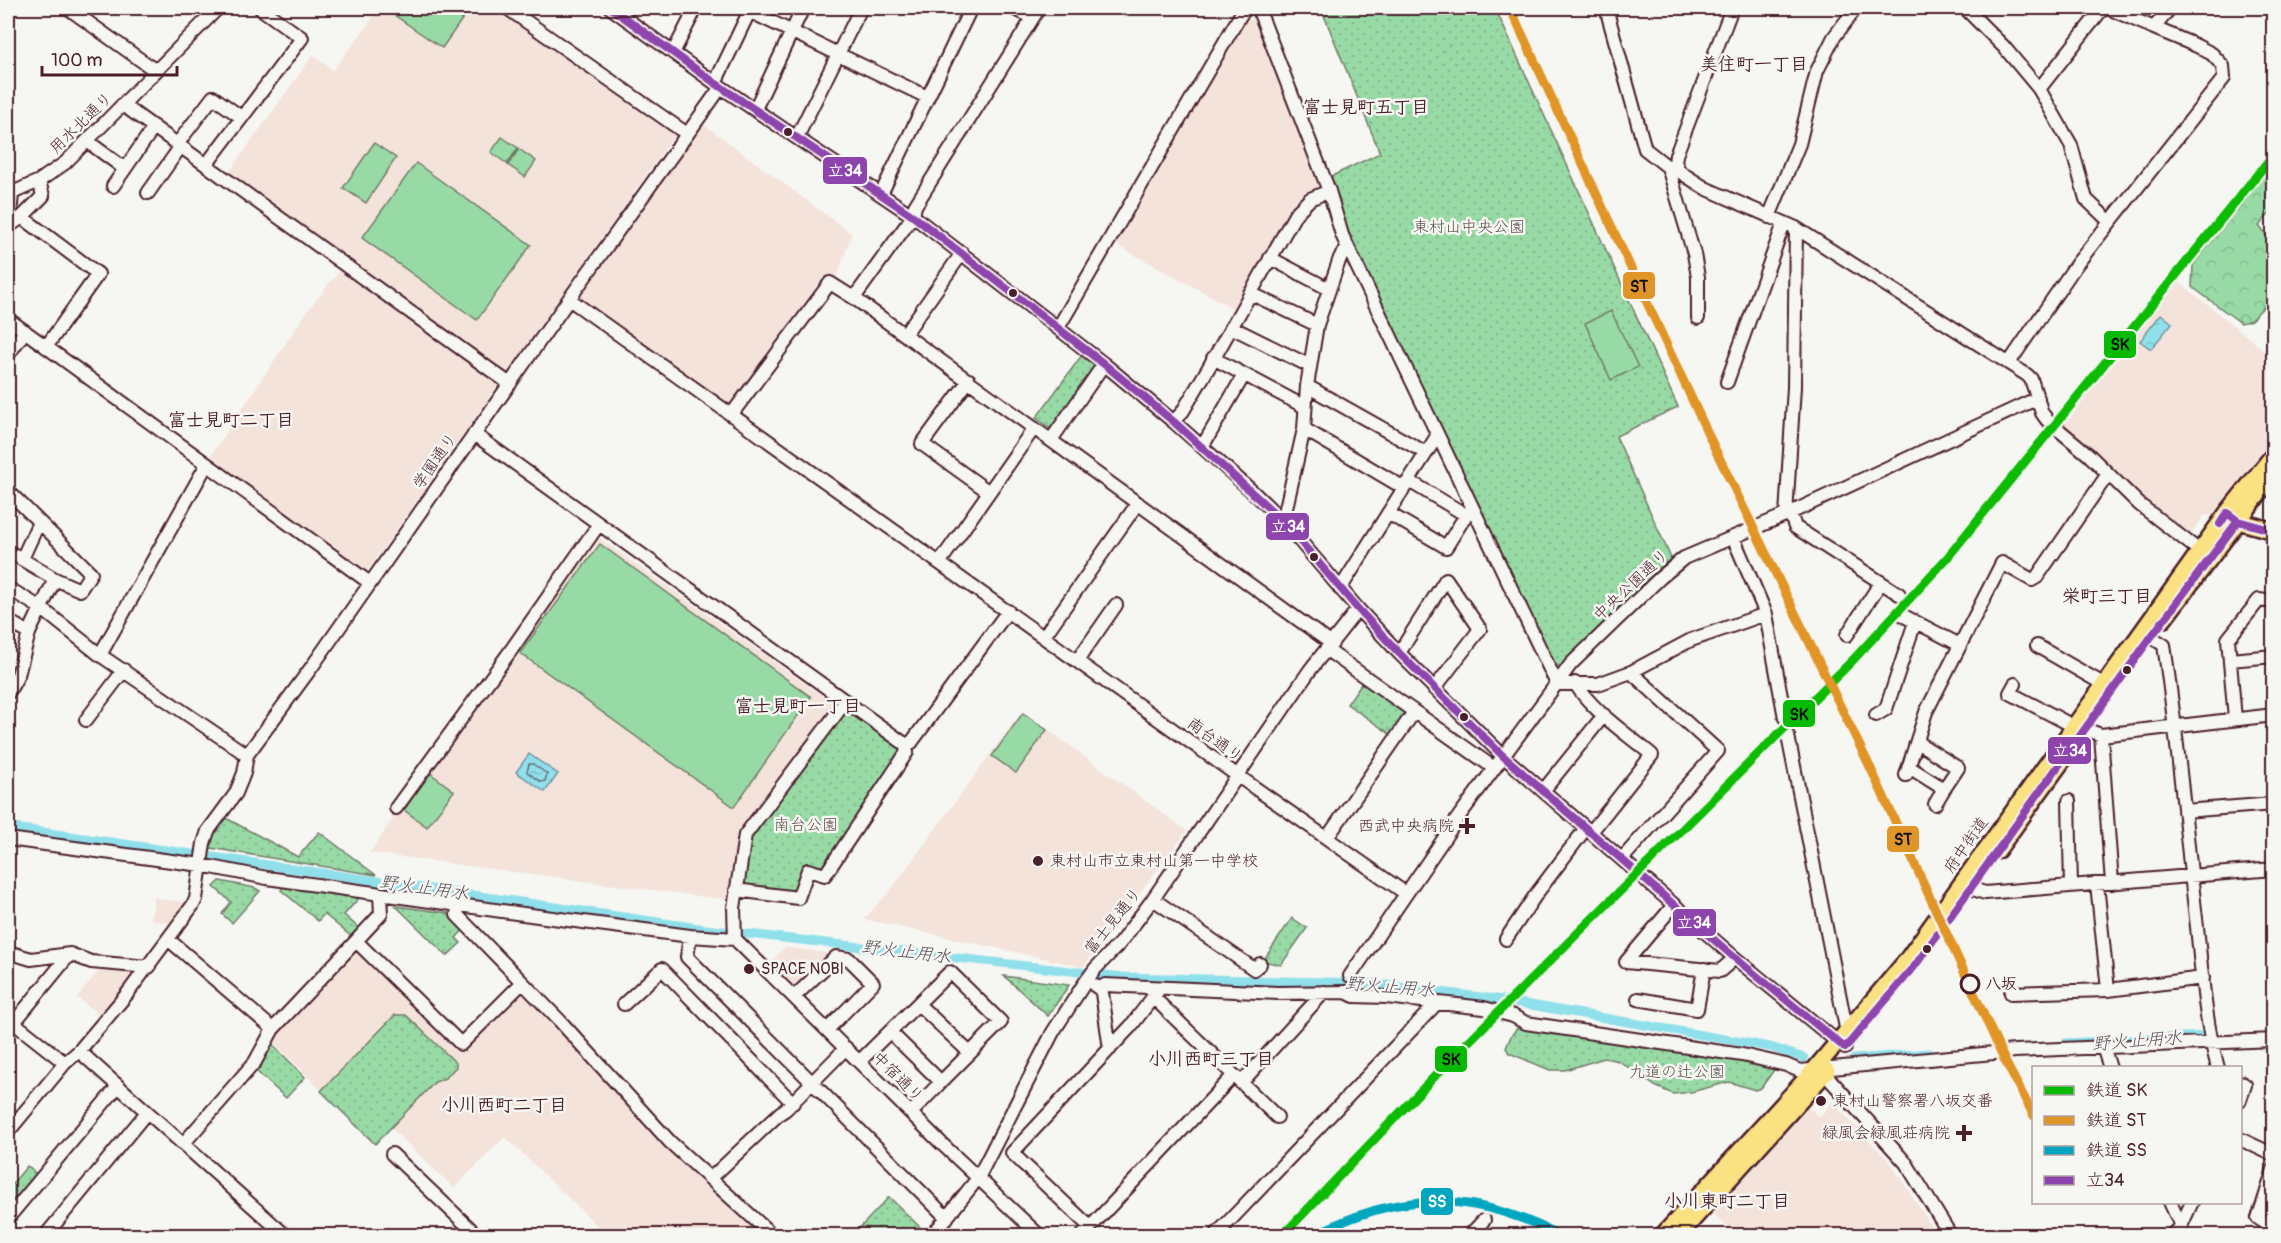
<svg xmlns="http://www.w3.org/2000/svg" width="2281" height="1243" viewBox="0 0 2281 1243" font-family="Pangolin,'Klee One',sans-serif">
	<defs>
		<pattern id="green-dots" width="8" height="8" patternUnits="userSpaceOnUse" patternTransform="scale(1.5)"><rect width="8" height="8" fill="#98daa5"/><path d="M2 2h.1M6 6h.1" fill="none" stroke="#84bb8e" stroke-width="1.8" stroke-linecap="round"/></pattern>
		<pattern id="forest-crowns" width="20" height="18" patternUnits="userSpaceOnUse" patternTransform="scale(1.5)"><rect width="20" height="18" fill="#98daa5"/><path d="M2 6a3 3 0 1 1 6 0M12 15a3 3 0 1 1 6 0" fill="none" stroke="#84bb8e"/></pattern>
		<pattern id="water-ripples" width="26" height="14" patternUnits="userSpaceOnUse" patternTransform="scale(1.5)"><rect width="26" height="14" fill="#90e0eb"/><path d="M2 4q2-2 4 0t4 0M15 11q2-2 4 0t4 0" fill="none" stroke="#7ec0ca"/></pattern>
	</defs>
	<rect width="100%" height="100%" fill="#f6f6f2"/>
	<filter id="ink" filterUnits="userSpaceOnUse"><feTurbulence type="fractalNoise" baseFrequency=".0167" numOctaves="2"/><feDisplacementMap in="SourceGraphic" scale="12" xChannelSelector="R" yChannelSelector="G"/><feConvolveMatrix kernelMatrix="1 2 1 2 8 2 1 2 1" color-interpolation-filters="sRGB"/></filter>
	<g filter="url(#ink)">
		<path fill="#f4e3db" d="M378,8H501L676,133L507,373L227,175L313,55L333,70L380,9Z
			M1246,17L1261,25L1319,182L1317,188L1305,198L1279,228L1233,308L1111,242Z
			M702,123L852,234L836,279L826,274L732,402L726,404L574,299Z
			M341,269L501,381L369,569L362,570L208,460L308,310Z
			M2179,282L2273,357V441L2212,515L2204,516L2192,533H2189L2145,499L2093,448L2064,425Z
			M596,536L834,704L738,834L729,900L370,853L447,738Z
			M1022,711L1187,831L1083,967L864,919L890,891Z
			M154,898L189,903L176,924L151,920Z
			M785,947L832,954L797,991L767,966Z
			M356,948L462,1047L518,991L524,992L625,1101L766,1235H607L505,1137L454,1188L391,1128L375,1144L270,1039Z
			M102,967L135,970L136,973L100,1016L77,997Z
			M1832,1102L1891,1163L1933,1229L1927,1236L1737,1235L1713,1213L1807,1107L1820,1117Z"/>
		<path fill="url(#green-dots)" stroke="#717c68" stroke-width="1.5" d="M1321,8H1495L1678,407L1616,436L1671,558L1563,666L1552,665L1343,227L1330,177L1380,153Z
			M1082,355L1097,366L1051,429L1036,418Z
			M1365,678L1414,712L1396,738L1347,704Z
			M845,709L900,747L902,752L823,870L806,865L796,894L742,888L751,833Z
			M224,817L298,857L319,832L376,875L210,848L213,833Z
			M220,881L255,888L260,891L232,923L222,914L231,902L214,887Z
			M283,887L356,897L358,899L344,915L361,930L353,938L324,914L318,921L281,890Z
			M396,906L448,913L464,929L456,938L461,943L447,956Z
			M1292,918L1307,928L1281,965L1263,961Z
			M1004,976L1069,985L1048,1016Z
			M395,1015H406L456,1063V1067L445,1078L435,1082L375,1144L321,1091Z
			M1517,1028L1627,1041L1776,1067L1761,1088L1755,1090L1729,1082L1691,1092L1673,1094L1655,1086L1619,1061L1604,1058L1565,1070H1550L1509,1053L1506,1048L1511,1036Z
			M269,1041L305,1077L286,1098L256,1071V1064Z
			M27,1166L39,1176L8,1213V1189Z
			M889,1197L924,1231L920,1235H853Z"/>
		<path fill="url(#forest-crowns)" stroke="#717c68" stroke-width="1.5" d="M2273,165V210L2259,226L2273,244V297L2251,320L2241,323L2192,287L2193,265Z"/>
		<path fill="#98daa5" stroke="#717c68" stroke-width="1.5" d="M384,8H470L442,48Z
			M502,137L518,148L507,164L491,152Z
			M374,143L396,158L366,203L343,188Z
			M519,149L536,161L525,177L508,165Z
			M416,163L531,245L477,320L362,238Z
			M1611,311L1638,367L1611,380L1585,323Z
			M600,544L811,697L734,807L520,653Z
			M1023,713L1047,730L1016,773L992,756Z
			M430,773L454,791L427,827L404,810Z"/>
		<path fill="url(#water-ripples)" stroke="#74939e" stroke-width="1.5" d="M2161,314L2172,323L2151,349L2140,341Z
			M529,754L558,774L545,792L516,772Z"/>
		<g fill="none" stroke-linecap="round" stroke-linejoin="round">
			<path stroke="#666c78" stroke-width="1.5" d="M529,764H533L547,774L545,781L541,782L527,772Z"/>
			<path stroke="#90e0eb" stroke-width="9" d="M8,827L705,929L1123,977L1369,983L1496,999L1770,1047L1804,1058
				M2066,1043L2205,1036
				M1854,1059L1929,1053"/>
			<g stroke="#4a1f2b" stroke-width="16">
				<path id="minor" d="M68,8L156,71
					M507,8L687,134
					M611,8L715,83L913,216L1104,364L1174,422L1254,493L1283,521L1358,609L1399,653L1503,756L1735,958L1845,1048
					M743,8L927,97
					M1012,8L1033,17
					M1258,8L1329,191L1342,235L1557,684
					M1606,8L1645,149L1668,167L1677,166
					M1732,8L1676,155L1675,163L1680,172L1705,188L1796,228L2027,375L2031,379L2042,413L2047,420L2089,455L2140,505L2206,556
					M1965,8L2004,47L2039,89L2071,145L2086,199L2109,221
					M2108,8L2154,28
					M673,53L696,8
					M715,83L751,8
					M2039,89L2103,8
					M123,105L510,384
					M755,109L803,8
					M797,137L861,8
					M87,141L125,169
					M178,143L213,97L241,117
					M206,165L302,38L260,8
					M1668,167L1694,254L1698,277V318
					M113,186L154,127
					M148,193L181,146
					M881,194L971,8
					M8,195L39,181L65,163L218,8
					M22,217L98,274L46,347
					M1769,217L1799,144L1817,71L1834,37L1856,8
					M9,226L12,194
					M8,227L22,217L43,196L39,181
					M1270,258L1329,289
					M1250,293L1317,325
					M854,298L913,216L915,206L1039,8
					M569,299L1238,776L1405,893
					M8,319L370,583
					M1231,327L1310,366
					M1058,328L1241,14L1247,8
					M905,334L962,253
					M8,355L25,331
					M1213,358L1305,407
					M2009,363L2076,265L2224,78L2223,66L2212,54L2197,46L2154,28L2170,8
					M969,380L922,444L989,492
					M1727,382L1784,223
					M1307,386L1426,453
					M731,415L830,283L854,298L1332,644
					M1174,422L1183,411L1209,367L1296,213L1310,199L1329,191
					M1304,429L1404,488
					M474,434L905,744L907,752L825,875L808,870L798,898L736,890
					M1051,440L1104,364
					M1202,447L1244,375
					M1409,481L1466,515
					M8,491L91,573L80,590L55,579L29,633L18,675L8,693
					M1388,513L1446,547L1466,515L1472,510
					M1790,513L1795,527L1899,594
					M1786,515L1794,387L1796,228
					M1283,521L1304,429L1307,386L1317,325L1340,258L1348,248
					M8,551L55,579
					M22,559L39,522
					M940,562L1034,428
					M8,588L41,608L100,655L247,755
					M1340,589L1437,436
					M1766,614L1785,718
					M1904,616L1960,645
					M8,621L29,633
					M1847,635L1881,582
					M1044,636L1138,503
					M2151,637L2164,645C2178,739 2186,833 2197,927C2202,974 2205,1022 2218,1068
					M2037,646L2105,685
					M1327,650L1494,768
					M1399,653L1446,579L1480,629L1434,689
					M100,655L207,464
					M2230,660L2274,656
					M1077,661L1116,605
					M1575,683C1593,712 1626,733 1652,755L1591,832
					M1557,684H1598L1631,672L1691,640L1766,614L1733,537
					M2015,684L2010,693L2075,727L2085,729L2101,735L2274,715
					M1876,715L1886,709L1915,622
					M2235,719L2228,639L2259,600L2274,602
					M86,720L124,670
					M2101,735L2112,883
					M1788,736L1848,1038
					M905,744L911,743L1008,611
					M1909,767L1944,789L1958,768L1917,742
					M1906,775L1926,712L2002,563L2032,580L2037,577L2108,474
					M1543,791L1604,715
					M2069,801L2071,886
					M1935,804L1944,789
					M396,808L509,653L599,524
					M2184,811L2274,804
					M1327,838L1414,712
					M8,839L201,865L267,878L545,917L690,936L735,939
					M1622,859L1718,751L1631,672
					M1962,883L1970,888L1985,893L2274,869
					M2097,884L2108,990
					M1153,899L1254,969L1260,964
					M458,905L457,915L560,1021L670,1142L773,1236
					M1674,905L1626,962L1720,971L1735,958
					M690,936L687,957L947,1218
					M735,939L942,1144L1040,1236
					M735,939L734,908L745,835L846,701
					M1506,939L1537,893L1586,828
					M169,940L273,1029
					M356,941L381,914L380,894
					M8,952L31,959L70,954L91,962L149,967
					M1350,976L1460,815L1571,664L1660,578L1684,558L1790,513L2038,398
					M1094,985L1100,989L1102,993L1110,1049
					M1100,989L1105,985L1278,993L1346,992L1354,996L1386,997L1484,1008L1513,1016L1526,1023L1742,1055L1786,1065L1800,1071L2015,1051L2274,1040
					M2011,993L2108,990L2203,978
					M794,997L836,957L849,959L873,983L827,1030
					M1153,997L1277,1117
					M1638,999L1697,1009L1704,969
					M624,1004L662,969L793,1103
					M918,1004L970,1053
					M8,1015L18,1026L65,1063
					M8,1030L70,954
					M2103,1047L2110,1068
					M79,1051L286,1236
					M860,1061L950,972L1001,1022L941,1082L890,1032
					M1818,1071L1824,1073L1906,1163L1951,1236
					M2240,1082L2245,1085L2240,1100
					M1241,1083L1324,992
					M911,1113L941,1082
					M8,1132L65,1063L79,1051L127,994L193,905L196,899L204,843L208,831L236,793L244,773L247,755L311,668L569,299L721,87
					M2240,1139L2274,1155
					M183,1144L255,1062L273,1029L356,941L461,1044L522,983
					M392,1154L478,1236
					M2274,1169L2263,1204L2274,1210
					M711,1178L780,1113L786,1109L846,1048
					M2170,1202L2181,1226
					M2263,1204L2258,1218L2274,1229
					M8,1218L118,1086
					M1090,1227L1012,1153L1131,1026L1160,988
					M45,1236L147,1112
					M932,1236L978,1178L1053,1032L1084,984L1095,969L1120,943L1153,899L1310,670L1358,609
					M1082,1236L1234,1075
					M1215,1236L1437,1003
					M1469,1236L1484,1220
					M2171,1236L2181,1226L2192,1202"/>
			</g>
			<g stroke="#4a1f2b" stroke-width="20">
				<path id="major" d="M2230,515L2238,521L2274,531
					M2164,619L2274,474
					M1997,851L2073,746
					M1662,1236L1814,1070L1906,961L2227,513L2274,454
					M1678,1236L1827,1071"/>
			</g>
			<use href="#minor" stroke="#f6f6f2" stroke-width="12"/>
			<use href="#major" stroke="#fae181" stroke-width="15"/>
			<g stroke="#f6f6f2" stroke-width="12">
				<path id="bus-1" d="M611,8L715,83L913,216L1104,364L1174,422L1283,521L1358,609L1399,653L1503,756L1735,958L1845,1048L1914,967L2151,637L2238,521
					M2220,524L2227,513L2238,521L2274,531"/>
			</g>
			<use href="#bus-1" stroke="#8e44ad" stroke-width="8"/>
			<g stroke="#f6f6f2" stroke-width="14">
				<path id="rail-1" d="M1282,1236L1456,1054L1853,660L1947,558L2274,154"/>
			</g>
			<g stroke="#f6f6f2" stroke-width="14">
				<path id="rail-2" d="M1510,8L1716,451L1872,771L2005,1061L2034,1116"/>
			</g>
			<g stroke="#f6f6f2" stroke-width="14">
				<path id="rail-3" d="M1313,1236C1400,1189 1474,1191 1561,1236"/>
			</g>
			<use href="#rail-1" stroke="#07bb04" stroke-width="9"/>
			<use href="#rail-2" stroke="#e09528" stroke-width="9"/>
			<use href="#rail-3" stroke="#00a6bf" stroke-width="9"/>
		</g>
	</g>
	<g fill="#4a1f2b" stroke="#f6f6f2" stroke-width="2">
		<circle cx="788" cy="132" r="5"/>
		<circle cx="1013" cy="293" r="5"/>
		<circle cx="1314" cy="557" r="5"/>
		<circle cx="2127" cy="670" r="5"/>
		<circle cx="1464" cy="717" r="5"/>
		<path d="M1464 817h6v6h6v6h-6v6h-6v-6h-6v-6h6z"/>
		<circle cx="1038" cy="861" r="6"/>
		<circle cx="1927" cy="949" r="5"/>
		<circle cx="749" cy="969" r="6"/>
		<circle cx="1821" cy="1101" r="6"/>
		<path d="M1961 1124h6v6h6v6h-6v6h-6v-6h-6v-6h6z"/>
	</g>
	<circle fill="#f6f6f2" stroke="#4a1f2b" stroke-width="3" cx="1970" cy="984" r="9"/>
	<g text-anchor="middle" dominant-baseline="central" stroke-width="5" stroke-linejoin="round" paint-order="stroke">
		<g font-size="16" fill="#4a1f2b" stroke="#f6f6f2">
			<text transform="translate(81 123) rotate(-44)">用水北通り</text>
			<text transform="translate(435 461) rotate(-55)">学園通り</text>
			<text transform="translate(1631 585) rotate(-43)">中央公園通り</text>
			<text transform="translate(1215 740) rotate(36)">南台通り</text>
			<text transform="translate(1966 845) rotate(-55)">府中街道</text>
			<text transform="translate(1113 921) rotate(-51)">富士見通り</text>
			<text transform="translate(898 1077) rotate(45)">中宿通り</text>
		</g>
		<g font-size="16" fill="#5e4e4a" stroke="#f6f6f2">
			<text x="1469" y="227">東村山中央公園</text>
			<text x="806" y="825">南台公園</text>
			<text x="1677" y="1072">九道の辻公園</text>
		</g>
		<g font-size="16" fill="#4a1f2b" stroke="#f6f6f2" text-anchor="start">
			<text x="1454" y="826" text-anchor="end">西武中央病院</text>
			<text x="1050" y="861">東村山市立東村山第一中学校</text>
			<text x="761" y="969">SPACE NOBI</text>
			<text x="1833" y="1101">東村山警察署八坂交番</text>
			<text x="1950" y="1133" text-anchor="end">緑風会緑風荘病院</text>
		</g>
		<g font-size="16" font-weight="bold" fill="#4a1f2b" stroke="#f6f6f2" text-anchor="start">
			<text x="1985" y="984">八坂</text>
		</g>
		<g font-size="18" font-weight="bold" fill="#4a1f2b" stroke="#f6f6f2">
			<text x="1754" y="64">美住町一丁目</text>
			<text x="1366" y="107">富士見町五丁目</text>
			<text x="231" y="420">富士見町二丁目</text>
			<text x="2107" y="596">栄町三丁目</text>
			<text x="798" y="706">富士見町一丁目</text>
			<text x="1211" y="1059">小川西町三丁目</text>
			<text x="504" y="1105">小川西町二丁目</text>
			<text x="1727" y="1201">小川東町二丁目</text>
		</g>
		<g font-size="18" font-style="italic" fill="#5c4f5b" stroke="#f6f6f2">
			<text transform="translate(424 888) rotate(8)">野火止用水</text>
			<text transform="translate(906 952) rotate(7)">野火止用水</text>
			<text transform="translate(1390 987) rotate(5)">野火止用水</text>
			<text transform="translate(2137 1041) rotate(-4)">野火止用水</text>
		</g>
	</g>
	<g stroke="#f6f6f2" stroke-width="2">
		<rect x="822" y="156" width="46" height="29" rx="6" fill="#8e44ad"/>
		<rect x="1622" y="271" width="34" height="29" rx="6" fill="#e09528"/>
		<rect x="2103" y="330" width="34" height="29" rx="6" fill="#07bb04"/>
		<rect x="1265" y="512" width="45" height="29" rx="6" fill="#8e44ad"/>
		<rect x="1782" y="699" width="34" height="29" rx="6" fill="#07bb04"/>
		<rect x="2047" y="736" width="45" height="29" rx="6" fill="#8e44ad"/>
		<rect x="1886" y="825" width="34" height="28" rx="6" fill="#e09528"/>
		<rect x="1672" y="908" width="45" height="29" rx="6" fill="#8e44ad"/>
		<rect x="1434" y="1045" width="34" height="28" rx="6" fill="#07bb04"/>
		<rect x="1420" y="1187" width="34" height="29" rx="6" fill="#00a6bf"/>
	</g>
	<g font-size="16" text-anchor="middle" font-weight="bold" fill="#fff">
		<text x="845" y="176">立34</text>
		<text x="1288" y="532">立34</text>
		<text x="2070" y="756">立34</text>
		<text x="1694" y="928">立34</text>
		<text x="1437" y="1207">SS</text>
	</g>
	<g font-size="16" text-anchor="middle" font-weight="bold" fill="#111">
		<text x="1639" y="292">ST</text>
		<text x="2120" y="350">SK</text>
		<text x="1799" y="720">SK</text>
		<text x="1903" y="845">ST</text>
		<text x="1451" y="1065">SK</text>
	</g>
	<rect width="2281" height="1243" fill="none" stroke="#f6f6f2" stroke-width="30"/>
	<rect x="15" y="15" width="2251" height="1213" fill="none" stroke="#4a1f2b" stroke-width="2" filter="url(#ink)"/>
	<rect x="2032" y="1066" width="210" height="138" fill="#f6f6f2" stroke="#b1a0a2" stroke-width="1.5"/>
	<rect x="2044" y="1086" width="30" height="9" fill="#07bb04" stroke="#b1a0a2" stroke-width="1.5"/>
	<text x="2086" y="1096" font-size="18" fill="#4a1f2b">鉄道 SK</text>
	<rect x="2044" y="1116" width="30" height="9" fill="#e09528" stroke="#b1a0a2" stroke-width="1.5"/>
	<text x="2086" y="1126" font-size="18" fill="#4a1f2b">鉄道 ST</text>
	<rect x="2044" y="1146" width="30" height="9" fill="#00a6bf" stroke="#b1a0a2" stroke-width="1.5"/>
	<text x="2086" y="1156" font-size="18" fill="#4a1f2b">鉄道 SS</text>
	<rect x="2044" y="1176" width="30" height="9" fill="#8e44ad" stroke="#b1a0a2" stroke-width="1.5"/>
	<text x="2086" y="1186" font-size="18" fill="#4a1f2b">立34</text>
	<path d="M42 66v9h135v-9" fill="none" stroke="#4a1f2b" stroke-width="3"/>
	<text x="51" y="66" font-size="18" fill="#4a1f2b" stroke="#f6f6f2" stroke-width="4.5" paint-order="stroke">100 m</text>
</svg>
